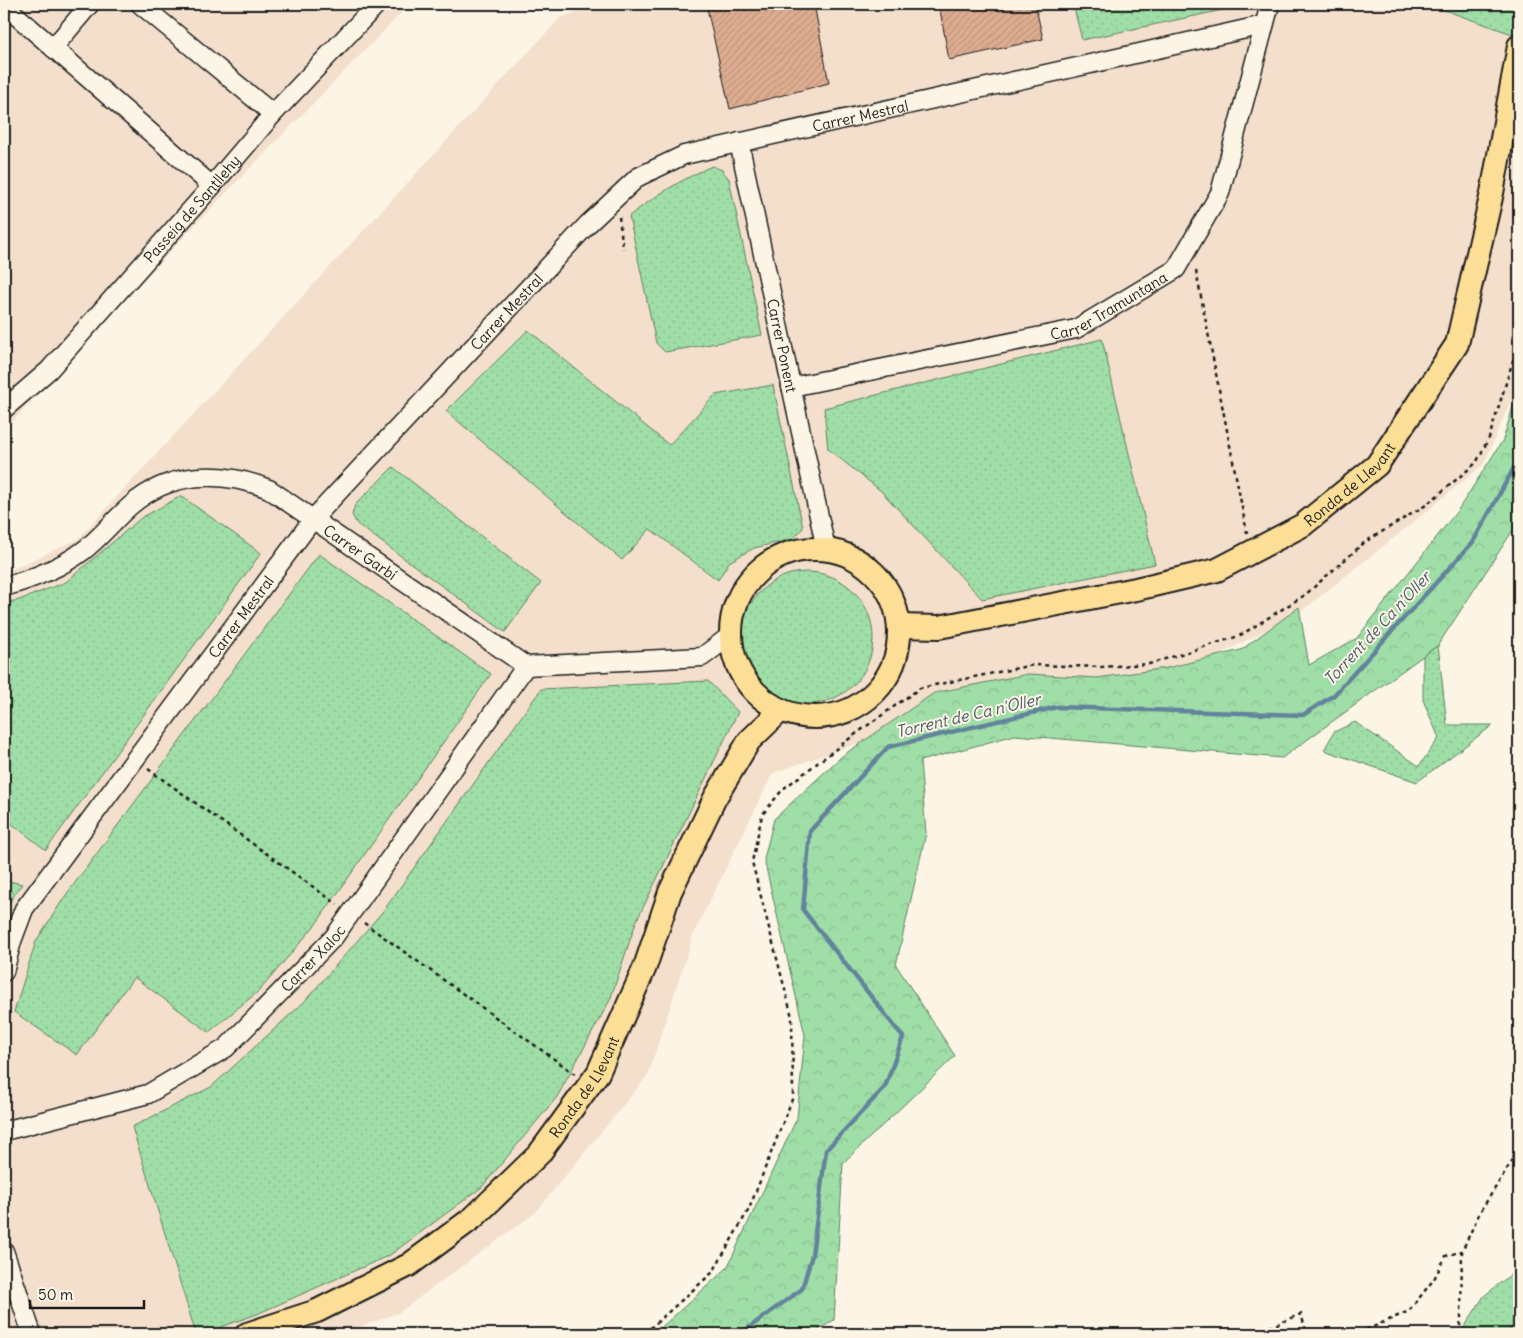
<svg xmlns="http://www.w3.org/2000/svg" width="1523" height="1338" viewBox="0 0 1523 1338" font-family="Delius,sans-serif">
	<defs>
		<pattern id="grass-dots" width="8" height="8" patternUnits="userSpaceOnUse" patternTransform="scale(1.25)"><rect width="8" height="8" fill="#9fdfa7"/><path d="M2 2h.1M6 6h.1" fill="none" stroke="#88bf8f" stroke-width="1.8" stroke-linecap="round"/></pattern>
		<pattern id="forest-crowns" width="20" height="18" patternUnits="userSpaceOnUse" patternTransform="scale(1.25)"><rect width="20" height="18" fill="#9fdfa7"/><path d="M2 6a3 3 0 1 1 6 0M12 15a3 3 0 1 1 6 0" fill="none" stroke="#88bf8f"/></pattern>
		<pattern id="building-hatch" width="6" height="6" patternUnits="userSpaceOnUse" patternTransform="scale(1.25)"><rect width="6" height="6" fill="#dead91"/><path d="M-1 1l2-2M0 6l6-6M5 7l2-2" fill="none" stroke="#be947c"/></pattern>
	</defs>
	<rect width="100%" height="100%" fill="#fcf5e5"/>
	<filter id="ink" filterUnits="userSpaceOnUse"><feTurbulence type="fractalNoise" baseFrequency=".02" numOctaves="2"/><feDisplacementMap in="SourceGraphic" scale="10" xChannelSelector="R" yChannelSelector="G"/><feConvolveMatrix kernelMatrix="1 2 1 2 8 2 1 2 1" color-interpolation-filters="sRGB"/></filter>
	<g filter="url(#ink)">
		<path fill="#f3dfcc" d="M4,4H410L189,231L4,431Z
			M601,4H1519V381L1484,464L1415,521L1298,614L1203,663L890,732L773,773L694,933L648,1075L535,1213L398,1313L340,1334H4V573L78,539L560,18Z"/>
		<path fill="url(#grass-dots)" stroke="#5e7e62" d="M1073,4H1238L1237,7L1082,40Z
			M1427,4H1519V25L1515,35Z
			M712,166L722,170L729,179L762,335L665,352L656,343L629,216C655,196 682,179 712,166Z
			M528,330L669,445L715,395L773,385L803,528L793,539L754,548L729,562L718,580L650,529L622,560L446,411Z
			M1102,339L1155,564L982,599L881,491L828,449L824,408Z
			M393,467L541,583L505,632L357,524L352,515L355,505Z
			M181,496L261,553L46,850L4,818V603L19,600L66,582L141,518Z
			M319,554L491,674L316,924L260,990L209,1032L134,977L77,1055L14,1012L36,941L66,895Z
			M741 638a66 66 0 1 1 132 0a66 66 0 1 1-132 0Z
			M1438,645L1447,725H1493L1417,782L1324,750L1334,732L1355,722L1419,766L1439,738L1423,700V656Z
			M708,681L738,712L636,922L610,1000L557,1097L482,1187L390,1255L257,1314L202,1334H196L132,1127L211,1087L304,1002L384,910L541,689Z
			M4,880L22,884L4,910Z
			M1519,1268V1297L1513,1302V1324L1509,1334H1460L1484,1296Z"/>
		<path fill="url(#forest-crowns)" stroke="#5e7e62" d="M1519,387V521L1438,645L1282,758L1015,735L920,761L926,833L896,965L955,1056L843,1163L834,1320L812,1334H654L727,1268L797,1118L805,1035L764,859L774,819L842,756L934,693L1028,674L1097,678L1167,668L1241,650L1299,607L1309,665L1357,638L1458,510L1503,440Z"/>
		<g fill="none" stroke-linecap="round" stroke-linejoin="round">
			<path stroke="#64839c" stroke-width="4.5" d="M740,1334L802,1289L812,1255L826,1150L885,1087L903,1037L803,910L810,831L888,747L1057,707L1303,715L1334,695L1473,542L1515,466L1519,454"/>
		</g>
		<path fill="url(#building-hatch)" stroke="#1c1c1c" d="M706,4H814L829,83L730,109Z
			M939,4H1035L1043,39L949,60Z"/>
		<g fill="none" stroke-linecap="round" stroke-linejoin="round">
			<g stroke="#1c1c1c" stroke-width="21">
				<g id="minor">
					<path d="M140,4L273,114"/>
					<path d="M4,5L212,186"/>
					<path d="M53,48L90,4"/>
					<path id="s1" d="M739,142L826,549"/>
					<path id="s2" d="M791,387L1076,329L1176,269L1220,193L1270,4"/>
					<path id="s3" d="M4,409L49,370L212,186L273,114L377,4"/>
					<path id="s4" d="M4,587C32,579 59,569 83,551C100,538 113,521 130,506C170,471 221,470 269,489L526,666L702,657L731,635"/>
					<path id="s5" d="M4,972L12,941L24,909L313,519L588,224L638,177L684,155L1264,25"/>
					<path id="s6" d="M4,1131L148,1094L226,1048L334,937L526,666"/>
					<path d="M4,1251L32,1334"/>
				</g>
			</g>
			<g stroke="#1c1c1c" stroke-width="26">
				<g id="major">
					<circle cx="815" cy="633" r="84"/>
					<path id="s7" d="M900,626L939,627L1136,589L1217,570L1303,525L1377,465L1457,344L1492,193L1519,46"/>
					<path id="s8" d="M247,1334L317,1311L409,1265L474,1217L539,1154L598,1073L645,967L670,892L715,798L749,741L780,711"/>
				</g>
			</g>
			<path stroke="#1c1c1c" stroke-width="2.5" stroke-dasharray="4 4" stroke-linecap="butt" d="M619,217L623,249
				M1196,271L1247,533
				M148,769L337,904
				M364,923L575,1074
				M644,1334L713,1272L749,1209L793,1097L792,1017L752,862L762,815L783,789L857,733L920,688L1033,665L1102,667L1149,664L1239,636L1305,595L1365,542L1426,505L1476,463L1489,438L1519,341
				M1254,1334L1301,1314L1307,1334
				M1359,1334L1364,1331L1409,1311L1434,1279L1446,1256L1462,1251
				M1459,1334L1461,1318L1462,1251L1480,1212L1519,1150"/>
			<use href="#minor" stroke="#fcf5e5" stroke-width="18"/>
			<use href="#major" stroke="#fdde96" stroke-width="22"/>
		</g>
	</g>
	<g text-anchor="middle" dominant-baseline="central" stroke-width="4" stroke-linejoin="round" paint-order="stroke">
		<g font-size="15" fill="#1c1c1c" stroke="#fcf5e5">
			<text stroke="none"><textPath href="#s5" startOffset="1255">Carrer Mestral</textPath></text>
			<text stroke="none"><textPath href="#s3" startOffset="275">Passeig de Santllehy</textPath></text>
			<text stroke="none"><textPath href="#s2" startOffset="330">Carrer Tramuntana</textPath></text>
			<text stroke="none"><textPath href="#s5" startOffset="835">Carrer Mestral</textPath></text>
			<text stroke="none"><textPath href="#s1" startOffset="208">Carrer Ponent</textPath></text>
			<text stroke="none"><textPath href="#s7" startOffset="482">Ronda de Llevant</textPath></text>
			<text stroke="none"><textPath href="#s4" startOffset="411">Carrer Garbí</textPath></text>
			<text stroke="none"><textPath href="#s5" startOffset="430">Carrer Mestral</textPath></text>
			<text stroke="none"><textPath href="#s6" startOffset="364">Carrer Xaloc</textPath></text>
			<text stroke="none"><textPath href="#s8" startOffset="429">Ronda de Llevant</textPath></text>
		</g>
		<g font-size="16" font-style="italic" fill="#465867" stroke="#fcf5e5">
			<text transform="translate(1377 628) rotate(-47)">Torrent de Ca n'Oller</text>
			<text transform="translate(968 715) rotate(-13)">Torrent de Ca n'Oller</text>
		</g>
	</g>
	<rect width="1523" height="1338" fill="none" stroke="#fcf5e5" stroke-width="20"/>
	<rect x="10" y="10" width="1503" height="1318" fill="none" stroke="#1c1c1c" stroke-width="2" filter="url(#ink)"/>
	<path d="M30 1300v8h114v-8" fill="none" stroke="#1c1c1c" stroke-width="2.5"/>
	<text x="38" y="1300" font-size="15" fill="#1c1c1c" stroke="#fcf5e5" stroke-width="4" paint-order="stroke">50 m</text>
</svg>
